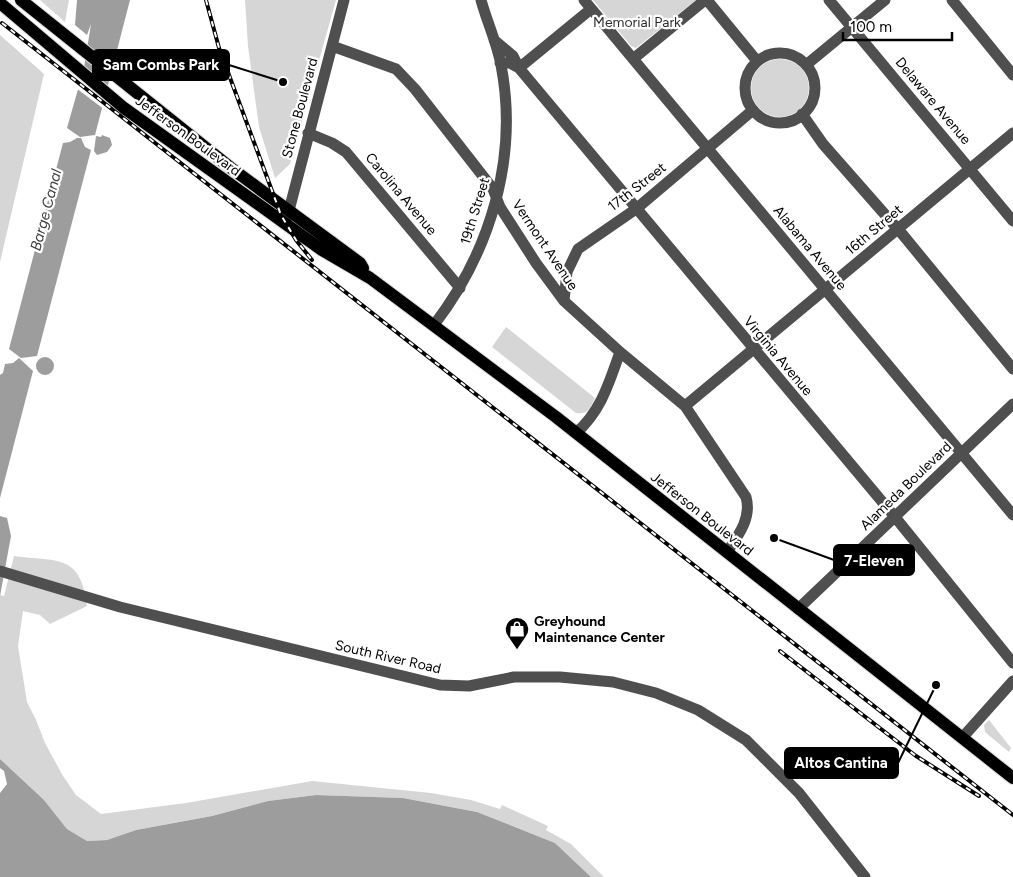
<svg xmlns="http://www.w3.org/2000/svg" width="1013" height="877" viewBox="0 0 1013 877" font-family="Figtree,sans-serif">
	<rect width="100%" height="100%" fill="#fff"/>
	<path fill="#d6d6d6" d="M40,0H69L65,22Z
		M245,0H336L290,164L275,178L259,127L248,46Z
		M593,0H696L636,48L631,46Z
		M0,35L44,74L0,262Z
		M751 88a29 29 0 1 1 58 0a29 29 0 1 1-58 0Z
		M506,327L595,398C590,408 588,415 576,413L492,347Z
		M14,556C55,562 81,552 87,606L50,624L40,615L23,611L18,646L27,702L36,720L45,743L63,776L76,795L101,814L186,803L312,781L431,793L471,800L500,809L502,805L548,826L546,830L571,844L604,877H591L555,843L477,812L403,798L316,795L268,801L212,816L136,830L107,840L87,841L67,829L44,800L0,759V595L4,596Z
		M989,720L1011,748L1009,752L985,732L984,725Z"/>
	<path fill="#9d9d9d" d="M77,0H130L95,135L80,137L67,128L84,68L91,24L87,35L75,25Z
		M102,135L110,138L112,145L107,152L97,155L94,151L96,136L101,137Z
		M77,138H81L85,147L91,150L37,356L21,358L9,349L63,143L70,142Z
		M36 366a9 9 0 1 1 18 0a9 9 0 1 1-18 0Z
		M19,358L33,371L0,498V375L3,373L5,364L13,363Z
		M0,516L7,518L11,536L0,596Z
		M0,759L44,800L67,829L87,841L107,840L136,830L212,816L268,801L316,795L403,798L477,812L555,843L591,877H0V793L7,784L4,771L0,768Z"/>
	<path fill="#fff" d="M82,68L110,90L105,110L76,88Z"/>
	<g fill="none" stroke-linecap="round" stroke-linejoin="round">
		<g stroke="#dbdbdb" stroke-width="14">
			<path id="major" d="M21,0L231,168L360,263L363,268
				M0,3L124,108L322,250L370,278L556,417L1013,778"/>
		</g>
		<path stroke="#4f4f4f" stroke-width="11" d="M584,0L1013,515
			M707,0L757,61
			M829,0L1013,221
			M952,0L1013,75
			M494,40L513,56L519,68L591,9
			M332,46L396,69L415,89L493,189L500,207L536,263L564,301L620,352L685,406L746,497C752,518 738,536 727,552
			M745 88a35 35 0 1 1 70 0a35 35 0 1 1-70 0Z
			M633,59L705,0
			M500,63H510L519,68L895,517L1013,663
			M806,65L885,0
			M802,114L823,144L903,235L1013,369
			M308,133L332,143L346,152L460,288
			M287,218L344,0
			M564,301L567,272L578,249L636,209L753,110
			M434,325C490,252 519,158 501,65C497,43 487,22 481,0
			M685,406L1013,133
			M576,433C601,411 609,383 620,352
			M0,571L120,607L440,685L469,686L514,677H560L613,682L656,693L698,710L746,740L799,793L865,877
			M798,609L1013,404
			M962,738L1013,681"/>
		<use href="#major" stroke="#000" stroke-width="12"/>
		<g stroke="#000" stroke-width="4">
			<path id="rail" d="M206,0L219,48L281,215L296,240L312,260
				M2,23L1013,815
				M780,651L916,756L979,796"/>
		</g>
		<use href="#rail" stroke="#fff" stroke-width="2" stroke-dasharray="5.5" stroke-linecap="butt"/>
	</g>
	<defs>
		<g id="shop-pin" transform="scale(1.25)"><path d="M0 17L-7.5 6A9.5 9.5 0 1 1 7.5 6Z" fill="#000" stroke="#fff"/><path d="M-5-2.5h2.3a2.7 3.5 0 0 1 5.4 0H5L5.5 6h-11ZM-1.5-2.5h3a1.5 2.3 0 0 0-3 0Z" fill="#fff"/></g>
	</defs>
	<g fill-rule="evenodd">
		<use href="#shop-pin" x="517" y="629"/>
	</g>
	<g text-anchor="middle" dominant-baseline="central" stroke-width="4.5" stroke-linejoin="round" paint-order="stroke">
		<g font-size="14" fill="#2d2d2d" stroke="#fff">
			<text x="637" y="22">Memorial Park</text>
		</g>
		<g font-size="14" fill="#000" stroke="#fff">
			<text transform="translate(933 101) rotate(50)">Delaware Avenue</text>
			<text transform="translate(300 108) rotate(-75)">Stone Boulevard</text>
			<text transform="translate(188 136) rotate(36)">Jefferson Boulevard</text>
			<text transform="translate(637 187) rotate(-38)">17th Street</text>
			<text transform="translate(401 194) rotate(50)">Carolina Avenue</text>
			<text transform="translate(475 211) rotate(-73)">19th Street</text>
			<text transform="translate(874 230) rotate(-40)">16th Street</text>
			<text transform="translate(545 245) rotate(56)">Vermont Avenue</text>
			<text transform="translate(810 248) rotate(50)">Alabama Avenue</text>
			<text transform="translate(778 356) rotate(50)">Virginia Avenue</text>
			<text transform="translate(906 486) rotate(-44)">Alameda Boulevard</text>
			<text transform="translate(702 514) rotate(38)">Jefferson Boulevard</text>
			<text transform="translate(388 657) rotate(13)">South River Road</text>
		</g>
		<g font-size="14" font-weight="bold" fill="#000" stroke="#fff" text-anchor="start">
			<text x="534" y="621">Greyhound<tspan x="534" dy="16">Maintenance Center</tspan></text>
		</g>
		<g font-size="15" font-style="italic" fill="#3e3e3e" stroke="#fff">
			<text transform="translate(46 210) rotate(-75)">Barge Canal</text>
		</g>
	</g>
	<path fill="none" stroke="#000" stroke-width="2" d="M283 82L229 65M774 538L834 560M936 685L898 763"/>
	<g fill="#000" stroke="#fff" stroke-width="2">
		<circle cx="283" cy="82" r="5"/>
		<circle cx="774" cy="538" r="5"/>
		<circle cx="936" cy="685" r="5"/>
	</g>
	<g fill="#000" stroke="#000" stroke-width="2">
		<rect x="93" y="50" width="136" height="30" rx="5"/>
		<rect x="834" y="545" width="80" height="30" rx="5"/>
		<rect x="785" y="748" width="113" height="30" rx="5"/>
	</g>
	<g font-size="15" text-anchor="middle" font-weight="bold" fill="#fff">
		<text x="161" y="70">Sam Combs Park</text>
		<text x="874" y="566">7-Eleven</text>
		<text x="841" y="768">Altos Cantina</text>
	</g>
	<path d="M843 32v8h109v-8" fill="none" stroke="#000000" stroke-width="2.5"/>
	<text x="850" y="32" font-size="15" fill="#000000" stroke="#ffffff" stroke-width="4" paint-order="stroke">100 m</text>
</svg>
